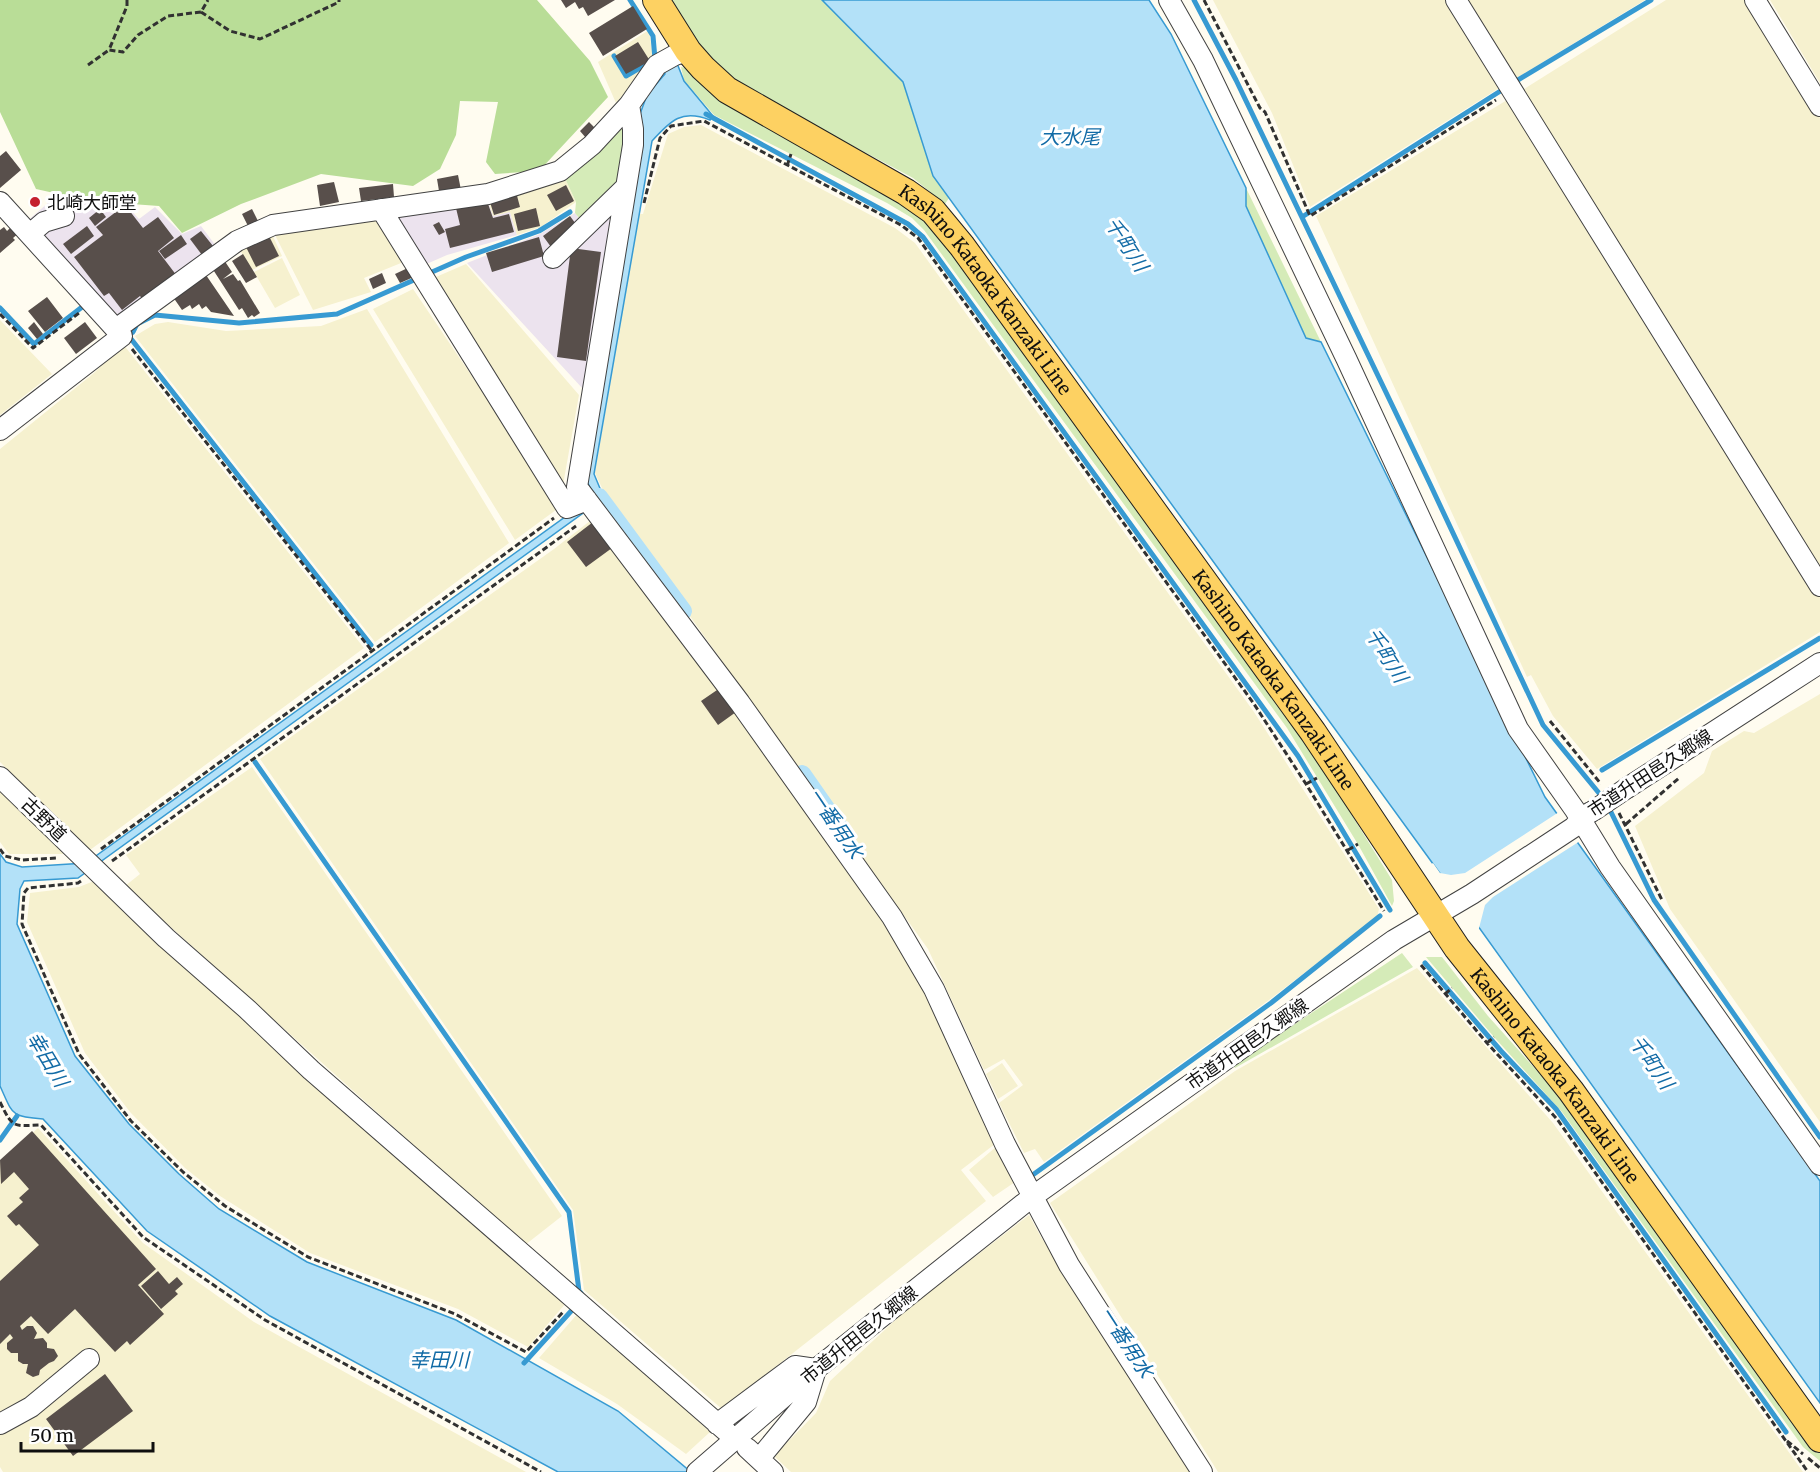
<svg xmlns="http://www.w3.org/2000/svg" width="1820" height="1472" viewBox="0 0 1820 1472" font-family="Merriweather,'Noto Sans JP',serif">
	<rect width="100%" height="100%" fill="#fffcf0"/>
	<path fill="#ece3ee" d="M622,186L583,389L467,263L540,234L575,213L583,223Z
		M56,196L124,203L139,219L155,207L182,234L201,226L216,246L121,318L26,222Z
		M487,198L510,212L517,235L447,255L422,266L390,213Z"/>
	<path fill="#f6f1cf" d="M1213,0H1452L1504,85L1310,207L1272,113Z
		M1466,0H1645L1515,79Z
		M1666,0H1748L1820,118V573L1521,91Z
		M1770,0H1820V83Z
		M649,30L653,58L650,64L616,103L598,62Z
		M1512,97L1820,596V632L1597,769L1553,716L1531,675L1527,677L1316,216Z
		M701,125L895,228L915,243L1254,712L1379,909L1377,917L1269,1000L1044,1162L1035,1149L1024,1153L999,1103L1023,1085L1004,1059L984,1070L928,949L609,503L595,473L639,214H643L668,134L684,127Z
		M563,174L576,202L541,227L517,235L510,212L493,216L487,198Z
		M380,218L406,261L364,278L371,292L313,310L275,235L278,231Z
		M271,232L282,256L252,270L238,247Z
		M282,258L300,295L275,308L254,272Z
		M466,264L579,395L563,485L429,280Z
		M413,289L560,507L515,540L373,309Z
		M367,309L509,543L375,642L135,336L155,324L168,322L226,331L321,326Z
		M0,320L52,374L0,415Z
		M123,344L364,648L90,850L0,762V449L94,373Z
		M595,517L887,923L927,992L995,1144L961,1170L986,1201L722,1409L584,1290L573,1210L260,759L554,549Z
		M1820,694V1122L1670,909L1635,826L1704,773L1712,751L1744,731L1754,733Z
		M252,767L562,1216L525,1245L125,886L140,874L126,855Z
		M0,787L71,854H9L0,842Z
		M94,881L566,1303L528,1347L458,1309L310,1253L220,1196L185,1168L130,1112L85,1053L27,922L30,893L79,887Z
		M1417,968L1553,1123L1803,1472H1218L1050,1203L1235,1071Z
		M1002,1063L1018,1086L998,1099L986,1074Z
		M38,1128L143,1243L254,1322L526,1472H3L0,1467V1162Z
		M997,1146L1015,1182L993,1197L969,1170Z
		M1029,1215L1041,1237L1192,1472H791L774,1456L816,1413L830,1381L905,1311Z
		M579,1312L710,1432L686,1454L617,1404L539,1358Z"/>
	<path fill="#d5ebb8" d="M665,0H822L903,82L933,176L949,198L945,204L913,178L752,92L726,74L691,42Z
		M681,67L690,69L926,217L1294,722L1392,880L1394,901L1392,906L1359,846L1287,728L924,230L912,218L887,203L714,115L684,80Z
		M621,121L629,123L622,186L584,224L575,213L576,202L563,174Z
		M1246,188L1321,342L1306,339L1246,206Z
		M1402,953L1413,967L1235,1068L1233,1065Z
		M1426,957H1442L1488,1016L1546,1081L1571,1113L1820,1450V1461L1803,1447L1562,1112L1494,1037Z"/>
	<path fill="#b9dd97" d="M0,0H537L590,61L608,97L539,171L495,174L486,162L498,102L460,101L456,135L440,169L413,186L321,174L241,204L182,233L159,206L90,201L36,189L0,112Z"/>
	<path fill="#b3e1f8" stroke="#379ad2" stroke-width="1.5" d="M822,0H1149L1171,34L1246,188V206L1306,338L1321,342L1545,797L1820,1181V1403L1460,901L933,176L903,82Z
		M673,53L684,81L713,116L710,120C682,109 671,120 652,141L594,474L604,498L78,878L24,881L20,889L17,924L75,1056L129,1124L179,1174L219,1209L307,1262L456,1320L618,1411L691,1472H558L270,1316L147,1231L43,1119C10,1117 13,1114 0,1086V854L6,862L22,867L86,863L594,496L585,477L640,114L647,95L665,74L657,59Z"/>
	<path fill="#fffcf0" d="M1559,812L1580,841L1493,897L1485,905L1478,932L1430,865L1433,863L1440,873L1451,875L1465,873Z"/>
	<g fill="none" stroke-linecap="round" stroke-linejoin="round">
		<path stroke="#379ad2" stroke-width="5" d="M1194,0L1236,80L1430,484L1543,725L1603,798
			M614,56L626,76L655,59L653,36L630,0
			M706,114L908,224L923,237L1298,756L1390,910
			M1302,217L1513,83L1651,0
			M0,308L34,344L86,304
			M371,645L128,335L133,332L137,324L155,315L239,323L337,314L466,257L539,231L570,212
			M255,762L569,1212L579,1291L581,1293
			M1602,770L1820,638
			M1608,806L1654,900L1820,1137
			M1425,963L1501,1051L1556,1109L1786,1432
			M0,1140L17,1116
			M1034,1174L1271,1003L1380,916
			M524,1363L573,1309"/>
		<path stroke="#b3e1f8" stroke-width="18" d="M599,497L683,611
			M802,774L846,837"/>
	</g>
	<path fill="#584f4b" d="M561,0H615L588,16L583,7L579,9L575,2L566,8Z
		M633,6L647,29L603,56L589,33Z
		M638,42L650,61L626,74L615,56Z
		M589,122L596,129L586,138L580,131Z
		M6,151L21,170L0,188V156Z
		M458,175L461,190L447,193L446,190L439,191L437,179Z
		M334,182L339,202L320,206L317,185Z
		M393,184L394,197L361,201L359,188Z
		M566,185L574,201L556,211L547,195Z
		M516,192L520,207L494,215L489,199Z
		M487,201L493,218L509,214L514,232L450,248L445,229L460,225L456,208Z
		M125,205L143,228L158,217L174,238L158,251L177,276L144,301L140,296L122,310L109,293L104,296L74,257L103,235L96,227Z
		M536,208L540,226L518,231L514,214Z
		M100,209L106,217L95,226L89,218Z
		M252,209L258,221L248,226L242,214Z
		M570,216L578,227L551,247L543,236Z
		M439,222L445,232L439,235L433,225Z
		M14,224L20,232L13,238L15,240L0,253V230L4,227L7,231Z
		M87,226L94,236L71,254L63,244Z
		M201,231L213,246L202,255L190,239Z
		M181,235L187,244L165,259L159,251Z
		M269,236L279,256L256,267L246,247Z
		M539,237L544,256L492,272L486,253Z
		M571,248L601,252L586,361L557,357Z
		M243,254L257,277L246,283L232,261Z
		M224,260L232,272L223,279L233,274L238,281L240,280L260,313L254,317L252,315L248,318L242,308L239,310L212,268Z
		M412,266L416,276L400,283L395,274Z
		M382,273L386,283L373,289L369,279Z
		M206,275L234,316L211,312L206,306L202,309L199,304L192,309L190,305L182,310L173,297Z
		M47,297L63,318L45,332L28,311Z
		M34,322L43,334L37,339L28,328Z
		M85,322L97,338L76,354L64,338Z
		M593,522L612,548L586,567L567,542Z
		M720,688L736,712L718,725L701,701Z
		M32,1131L156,1269L138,1285L164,1314L130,1345L127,1341L115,1352L75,1309L48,1334L31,1316L20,1326L22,1330L27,1326H33L37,1333L34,1339L43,1338L47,1343V1348L54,1349L58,1356L54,1361L49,1363L40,1370L39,1375L33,1377L26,1373L28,1364H23L18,1361V1353H11L7,1349V1343L13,1338L10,1334L0,1344V1281L39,1245L19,1224L16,1226L7,1216L23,1202L19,1198L29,1189L14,1172L1,1184L0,1160Z
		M158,1271L169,1284L177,1277L183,1284L175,1291L178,1294L161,1309L141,1286Z
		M105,1374L133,1411L73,1456L46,1419Z"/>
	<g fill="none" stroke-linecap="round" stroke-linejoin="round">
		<g stroke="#424242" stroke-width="22">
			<path id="minor" d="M1169,0L1203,60L1346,358L1518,729L1575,810L1610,867L1820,1165
				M1456,0L1820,586
				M1755,0L1820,106
				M629,105L633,129V145L577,487L740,703L892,917L934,989L1005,1144L1069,1265L1202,1472
				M0,202L122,336L0,430
				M381,209L567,508L587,500
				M30,234L44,222L64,216
				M553,258L626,187
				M116,329L237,241L273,225L488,194L560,171L592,145L629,105L657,65L675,55L688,51
				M0,777L166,938L247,1009L311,1070L726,1431
				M1627,788L1820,663
				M0,1424L31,1407L89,1359
				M717,1424L795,1366L816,1369
				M747,1448L773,1472
				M759,1459L806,1402L816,1369
				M697,1472L816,1369L1032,1197L1394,940L1472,894L1574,827L1581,818L1591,812"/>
		</g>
		<g stroke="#202020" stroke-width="28">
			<g id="major">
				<path id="s1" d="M656,0L688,51L703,68L727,90L906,192L933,211L962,246L1313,732L1457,948L1571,1091L1820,1439"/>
			</g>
		</g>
		<path stroke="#313131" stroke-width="3" stroke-dasharray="6 3" stroke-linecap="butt" d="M127,0V6L109,50L123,52L138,35L168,16L201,12L208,0
			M1204,0L1260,108L1265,112L1310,216L1496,100
			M201,12L230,31L260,39L339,2V0
			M88,65L109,50
			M787,166L791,154
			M644,203L660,138L671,126L704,121L901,225L918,238L1254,704L1306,784L1384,911
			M0,314L33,348L79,313
			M132,349L372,651
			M1550,721L1601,784
			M1306,784L1317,778
			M1619,813L1662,900
			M1626,824L1679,778
			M0,849L5,856L22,860L57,858
			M101,849L554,518
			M1348,850L1358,844
			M112,861L576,526
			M81,881L78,883L28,888L24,893L22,924L79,1054L131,1121L183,1172L225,1206L308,1257L455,1314L526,1352L563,1312
			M1421,965L1487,1043L1557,1119L1808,1472
			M1445,994L1452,988
			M1487,1043L1494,1037
			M0,1102C13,1129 13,1126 41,1125L143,1237L265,1320L541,1472
			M1787,1441L1803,1454
			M1808,1458L1820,1468"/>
		<use href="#minor" stroke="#fff" stroke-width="20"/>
		<use href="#major" stroke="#fdd162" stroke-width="26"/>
		<g stroke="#424242" stroke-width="22" stroke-linecap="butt">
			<path id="minor-bridge" d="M1593,811L1627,788"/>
		</g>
		<use href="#minor-bridge" stroke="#fff" stroke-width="20"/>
	</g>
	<circle fill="#c5212f" stroke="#fff" stroke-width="2" cx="35" cy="202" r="6"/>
	<g text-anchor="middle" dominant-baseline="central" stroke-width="6" stroke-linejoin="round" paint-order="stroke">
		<g font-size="18" fill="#0f0f0f" stroke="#fff" text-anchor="start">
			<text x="47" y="202">北崎大師堂</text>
		</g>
		<g font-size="18" fill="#0f0f0f" stroke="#fff">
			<text stroke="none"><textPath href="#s1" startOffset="448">Kashino Kataoka Kanzaki Line</textPath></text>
			<text stroke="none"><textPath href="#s1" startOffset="934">Kashino Kataoka Kanzaki Line</textPath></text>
			<text transform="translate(1650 773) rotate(-33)">市道升田邑久郷線</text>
			<text transform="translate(44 819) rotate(44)">古野道</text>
			<text transform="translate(1247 1044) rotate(-35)">市道升田邑久郷線</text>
			<text stroke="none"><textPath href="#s1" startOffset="1420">Kashino Kataoka Kanzaki Line</textPath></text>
			<text transform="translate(859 1335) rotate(-39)">市道升田邑久郷線</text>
		</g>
		<g font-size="20" font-style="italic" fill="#126ba6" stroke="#fff">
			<text x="1070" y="136">大水尾</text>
			<text transform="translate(1127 244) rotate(57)">千町川</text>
			<text transform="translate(1387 655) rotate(58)">千町川</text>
			<text transform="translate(836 823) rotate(56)">一番用水</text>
			<text transform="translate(48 1059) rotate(59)">幸田川</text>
			<text transform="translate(1652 1062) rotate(55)">千町川</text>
			<text transform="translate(1127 1342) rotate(57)">一番用水</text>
			<text x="439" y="1359">幸田川</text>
		</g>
	</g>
	<path d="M21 1442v9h132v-9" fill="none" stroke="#0f0f0f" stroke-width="3"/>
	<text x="30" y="1442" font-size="18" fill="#0f0f0f" stroke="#ffffff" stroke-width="4.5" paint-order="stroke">50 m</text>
</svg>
